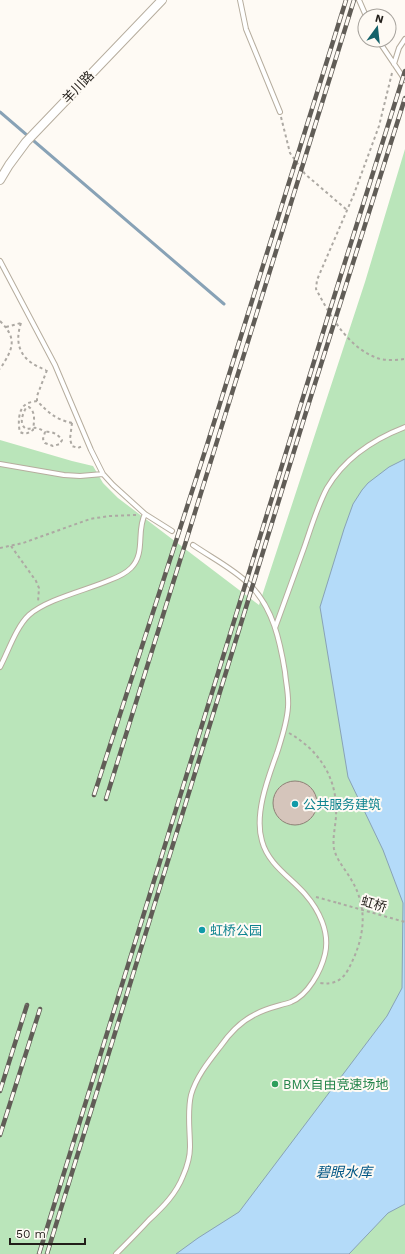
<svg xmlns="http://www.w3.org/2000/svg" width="405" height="1254" viewBox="0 0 405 1254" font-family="'Work Sans','Noto Sans SC',sans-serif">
	<rect width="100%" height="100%" fill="#fefaf4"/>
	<path fill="#bae5ba" d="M405,149V1254H0V440L72,461L93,466L103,483L118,498L259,605L365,282Z"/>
	<path fill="#b4dbf9" stroke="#88a2b6" d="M405,459V1204L388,1213L349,1254H176L198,1238L239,1212L387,1016L402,988L403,903L383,850L348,777L320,607L344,529L353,504L362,490L368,483L389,467Z"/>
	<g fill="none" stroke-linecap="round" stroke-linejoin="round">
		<path stroke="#88a2b6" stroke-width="3" d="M0,112L224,304"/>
	</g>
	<path fill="#d5c5bb" stroke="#8e8076" d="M273 803a22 22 0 1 1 44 0a22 22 0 1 1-44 0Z"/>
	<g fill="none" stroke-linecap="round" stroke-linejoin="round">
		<g stroke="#b6ad9e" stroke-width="6">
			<path id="lane" d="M240,0L246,29L280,112
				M359,0L366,16
				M378,40L405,80
				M394,64L399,48L405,39
				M0,261L55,365L91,450L103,474L113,485L145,514L172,531
				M0,464L64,475L80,476L103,474
				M275,628C285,601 294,575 304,548C311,528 317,507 327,488C344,459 374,439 405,427
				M0,667C8,652 16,627 29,615C47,599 87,590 110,580C118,577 125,574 131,568C146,553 136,531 145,514
				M116,1254C127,1243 138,1232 149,1220C163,1207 176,1194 183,1176C187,1167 190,1157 190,1147C190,1130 187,1112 191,1095C196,1077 209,1061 220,1047C229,1034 240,1022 254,1015C266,1008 279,1006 291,1002C308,995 321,971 325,954C330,932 319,910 305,894C290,877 268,864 262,841C254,814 268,778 277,753C282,737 287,723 288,707C289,695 286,684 285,672C280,641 273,608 250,585C234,569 212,558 193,545"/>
		</g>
		<g stroke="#b6ad9e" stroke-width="10">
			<path id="street" d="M0,180L9,165L26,142L162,0"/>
		</g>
		<path stroke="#ada9a3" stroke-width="2" stroke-dasharray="3 3" stroke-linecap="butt" d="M392,73L379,126L354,194L317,280L316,289C330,315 347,347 377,358C385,361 396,360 405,359
			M281,117L290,153L305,174L347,210
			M0,321C18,339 13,349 0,369
			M21,323C13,347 23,362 46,370
			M6,327L21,323
			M47,370L37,396V401C49,413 55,419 72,423
			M37,401C33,402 28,402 25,405C18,410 18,425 20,432C26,435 28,433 33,430C34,422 36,412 29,407L26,408C22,415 19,424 26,429C36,428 35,426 45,432L43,439L45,443L53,446L60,444L62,440C58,434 52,431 45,432
			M72,423L70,439L72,446L78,448L82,446
			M11,546L36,581L39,588L38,602
			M0,548L23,543L90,519L109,516L136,515
			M289,733C317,749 336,775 336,809C337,822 332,835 334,849C337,861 346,870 352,881C369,910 364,939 349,968C343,980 334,985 320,983
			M316,897L338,903"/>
		<use href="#lane" stroke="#fff" stroke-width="4"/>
		<use href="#street" stroke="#fff" stroke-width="8"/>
		<g stroke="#615d57" stroke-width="4.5">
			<path id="rail" d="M94,795L207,445L346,0
				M106,799L354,0
				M0,1091L27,1005
				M0,1135L40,1009
				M39,1254L329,313L405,71
				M47,1254L307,409L405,98"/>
		</g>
		<use href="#rail" stroke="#fefaf4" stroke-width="3" stroke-dasharray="9" stroke-linecap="butt"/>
		<path stroke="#ada9a3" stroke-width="2" stroke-dasharray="3 3" stroke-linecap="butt" d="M338,903L405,922"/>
	</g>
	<g fill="#0f9aa8" stroke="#fefaf4" stroke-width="1.5">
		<circle cx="295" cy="804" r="4"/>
		<circle cx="202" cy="930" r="4"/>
	</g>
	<circle fill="#2e9e5b" stroke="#fefaf4" stroke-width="1.5" cx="275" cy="1084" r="4"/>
	<g text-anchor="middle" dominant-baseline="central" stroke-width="4" stroke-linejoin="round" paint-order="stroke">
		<g font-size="13" fill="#221e19" stroke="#fefaf4">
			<text transform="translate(78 87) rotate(-46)">羊川路</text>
			<text transform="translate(374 904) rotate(16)">虹桥</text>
		</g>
		<g font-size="13" fill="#0d838f" stroke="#fefaf4" text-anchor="start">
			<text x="303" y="804">公共服务建筑</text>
			<text x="210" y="930">虹桥公园</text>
		</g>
		<g font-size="13" fill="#27864d" stroke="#fefaf4" text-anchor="start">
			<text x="283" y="1084">BMX自由竞速场地</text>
		</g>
		<g font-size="14" font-style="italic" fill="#005684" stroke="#fefaf4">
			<text x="344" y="1172">碧眼水库</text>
		</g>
	</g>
	<g transform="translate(377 28) rotate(15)"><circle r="19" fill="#fefaf4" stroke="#a6a29c"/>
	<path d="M0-3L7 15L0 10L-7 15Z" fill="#14626a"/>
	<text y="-6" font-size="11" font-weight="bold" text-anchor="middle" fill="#221e19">N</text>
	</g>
	<path d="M10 1238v6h75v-6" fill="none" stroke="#221e19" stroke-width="2"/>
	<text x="16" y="1238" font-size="12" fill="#221e19" stroke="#fefaf4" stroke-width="3" paint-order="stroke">50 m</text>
</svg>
